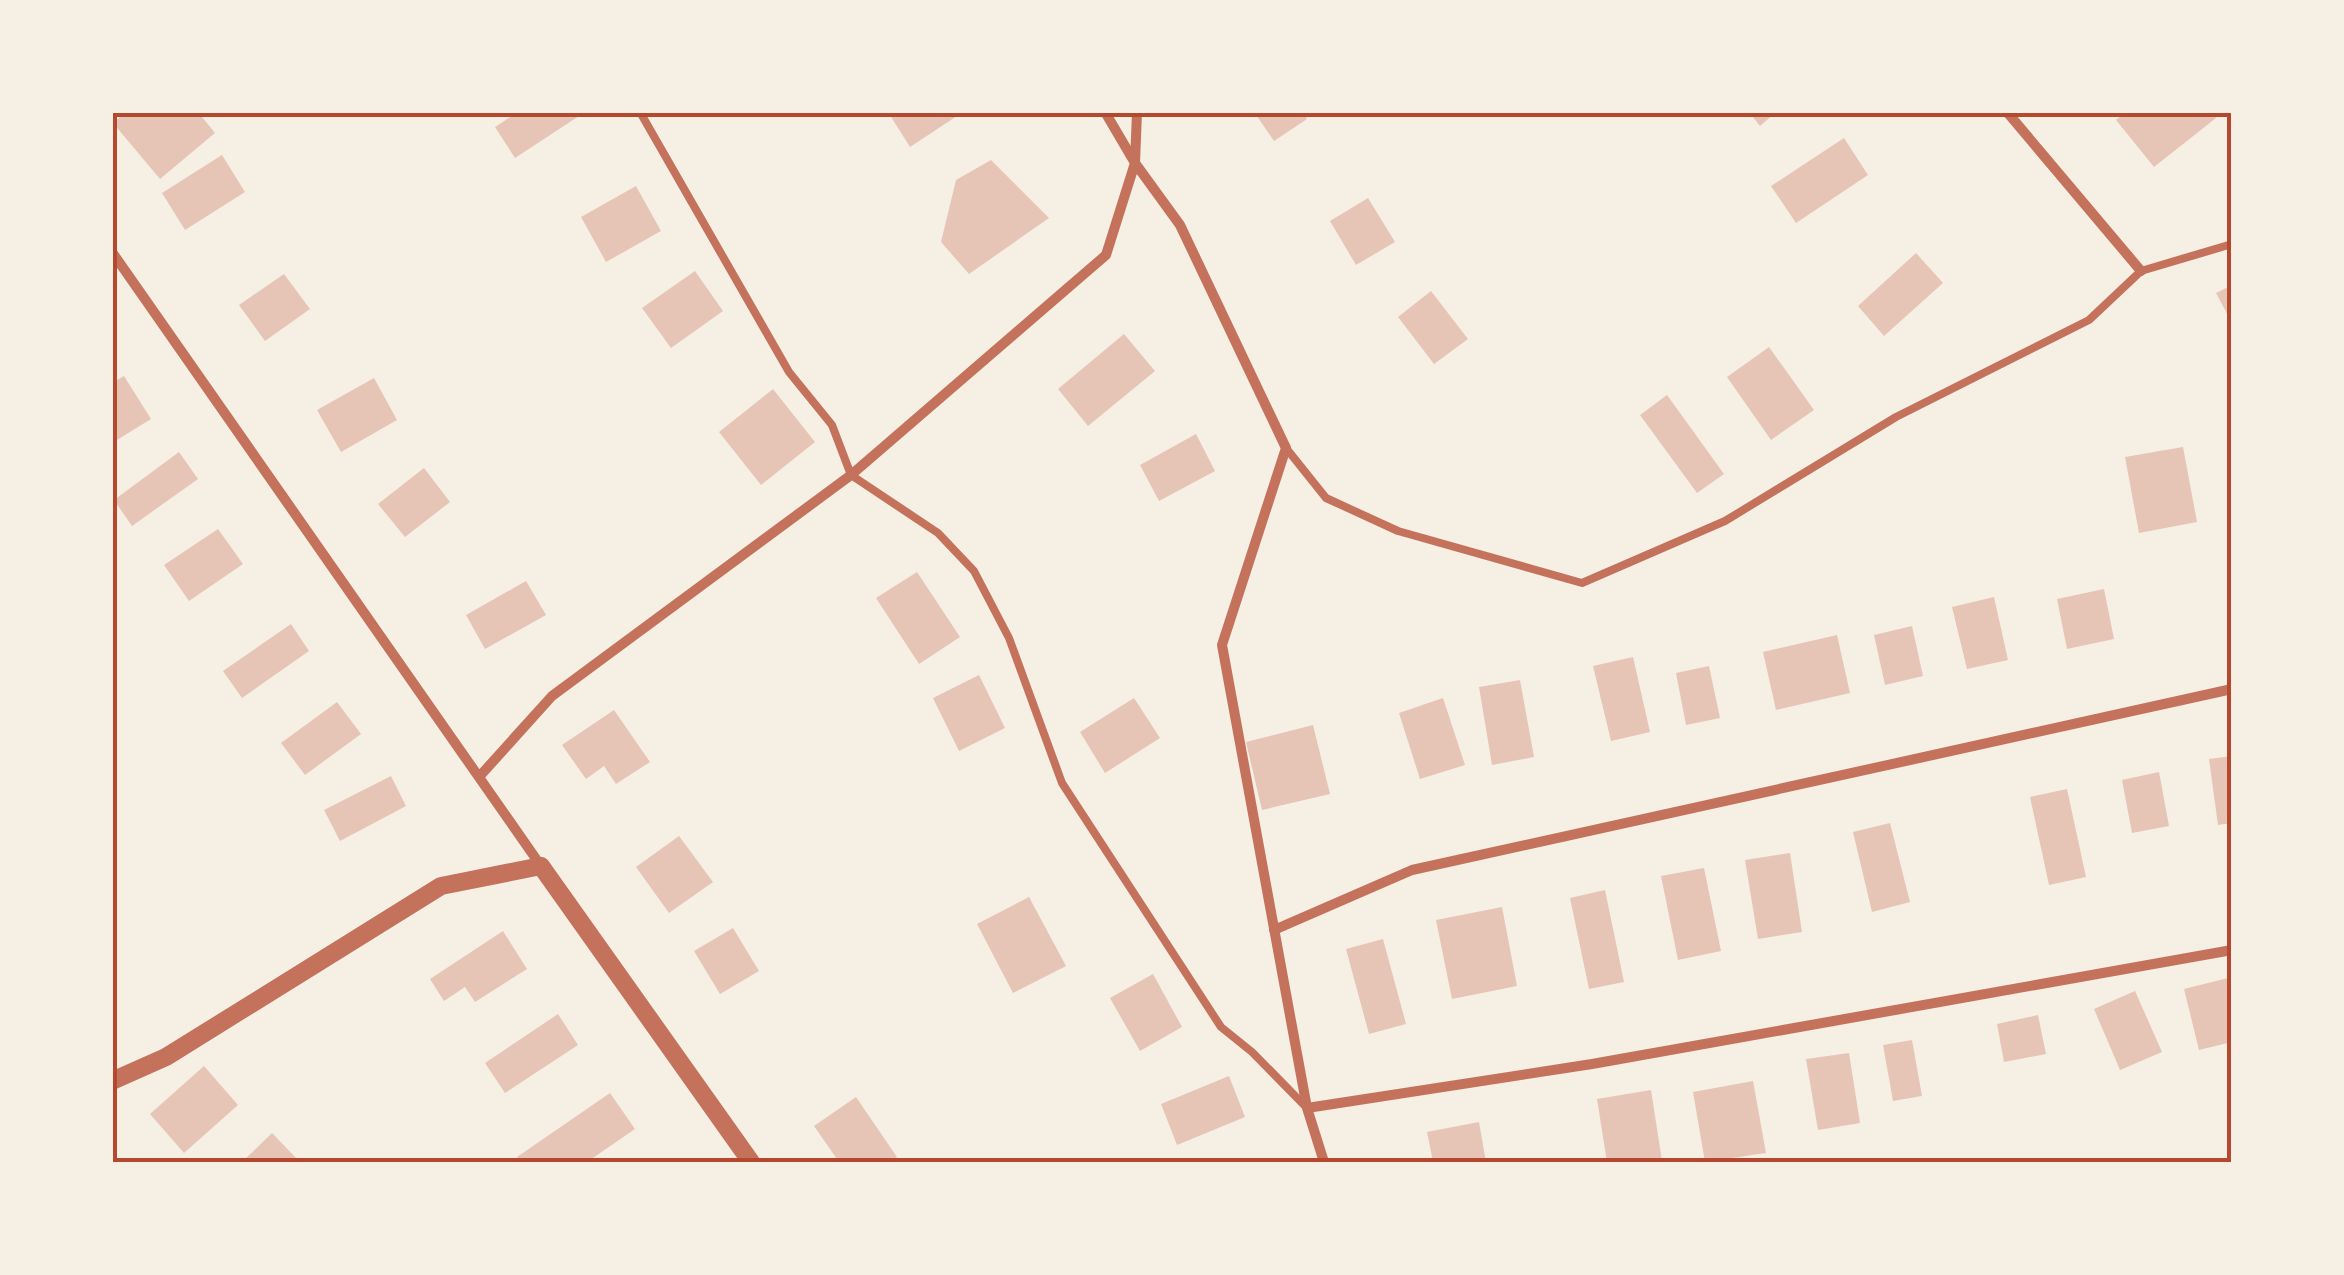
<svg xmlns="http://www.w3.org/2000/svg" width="2344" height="1275" viewBox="0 0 2344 1275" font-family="Raleway,sans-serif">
	<rect width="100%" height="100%" fill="#f6efe4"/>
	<path fill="#e6c5b7" d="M126,112H198L215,133L160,179L113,123Z
		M518,112H576L579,116L515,158L495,127Z
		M888,112H963L910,147Z
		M1254,112H1303L1307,119L1274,141Z
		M1749,112H1776L1760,126Z
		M2126,112H2212L2216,118L2154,167L2116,120Z
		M1844,138L1868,175L1796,223L1771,186Z
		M222,155L245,192L185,230L162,193Z
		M991,160L1049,218L969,274L941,242L956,180Z
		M636,186L661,231L606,262L581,217Z
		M1368,198L1395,242L1356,265L1330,221Z
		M1916,253L1943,283L1884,336L1858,306Z
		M695,271L723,311L671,348L642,308Z
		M284,274L310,309L265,341L239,305Z
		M2232,285V323L2216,293Z
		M1431,291L1468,339L1434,364L1398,317Z
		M1124,334L1155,371L1088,426L1058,389Z
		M1769,347L1814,410L1771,440L1727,377Z
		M124,376L151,419L112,443V383Z
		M374,378L397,420L341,452L317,410Z
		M773,389L815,442L761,485L719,432Z
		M1667,395L1724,474L1697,493L1640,415Z
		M1196,434L1215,471L1159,501L1140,465Z
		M2183,447L2197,522L2139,533L2125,457Z
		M179,452L198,479L132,526L114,500Z
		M424,468L450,502L405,537L378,504Z
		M218,529L243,564L189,601L164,565Z
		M917,572L960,637L919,664L876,598Z
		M526,581L546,615L485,649L466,615Z
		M2104,589L2114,639L2067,649L2057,599Z
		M1994,597L2008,660L1967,669L1952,607Z
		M291,624L309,651L242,698L223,671Z
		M1912,626L1923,676L1885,685L1874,635Z
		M1837,635L1850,693L1776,710L1763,652Z
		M1633,657L1650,732L1611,741L1593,666Z
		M1709,666L1720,718L1686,725L1676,673Z
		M979,675L1005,728L959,751L933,698Z
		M1520,680L1534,757L1492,765L1479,687Z
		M1134,698L1160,738L1105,773L1080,732Z
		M1443,698L1465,765L1420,779L1399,713Z
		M337,702L361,734L305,775L281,743Z
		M614,710L650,762L616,784L604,766L586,779L562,745Z
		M1313,725L1330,794L1262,810L1246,742Z
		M2232,756V823L2218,825L2209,759Z
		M2159,772L2169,826L2132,833L2122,780Z
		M391,776L406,806L340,841L324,810Z
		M2067,789L2086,877L2049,885L2030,797Z
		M1890,823L1910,902L1872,912L1853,832Z
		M679,836L713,882L669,913L636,867Z
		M1790,853L1802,932L1758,939L1745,860Z
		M1704,868L1721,951L1678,960L1661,876Z
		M1605,890L1624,982L1589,989L1570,898Z
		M1029,897L1066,966L1013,993L977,924Z
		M1502,907L1517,986L1452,999L1436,920Z
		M733,928L759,971L720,994L694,951Z
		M503,931L527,969L475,1002L465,987L444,1001L430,979Z
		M1383,939L1406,1024L1369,1034L1346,949Z
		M1153,974L1182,1027L1140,1051L1110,998Z
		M2232,977V1042L2199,1050L2184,989Z
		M2135,991L2162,1052L2120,1070L2094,1009Z
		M558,1014L578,1045L505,1093L485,1063Z
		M2038,1015L2046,1054L2004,1062L1997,1024Z
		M1912,1040L1922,1096L1893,1101L1883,1045Z
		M1849,1053L1860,1123L1818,1130L1806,1059Z
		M204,1066L238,1105L184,1153L150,1114Z
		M1229,1076L1245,1117L1177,1145L1161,1104Z
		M1753,1081L1766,1153L1705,1162L1693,1092Z
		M1651,1090L1662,1161L1607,1162L1597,1099Z
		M610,1093L635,1129L587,1162H521L517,1157Z
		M856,1097L897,1157L889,1162H839L814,1126Z
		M1479,1122L1486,1162H1433L1427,1132Z
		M272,1133L300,1162H242Z"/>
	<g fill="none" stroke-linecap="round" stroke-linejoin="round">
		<path stroke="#c5725c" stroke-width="8" d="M640,112L789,372L832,425L851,475L938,533L974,571L1009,638L1062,783L1221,1027L1252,1052L1307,1108
			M1286,448L1326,498L1398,531L1582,583L1725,521L1896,417L2089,320L2141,271L2232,244"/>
		<path stroke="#c5725c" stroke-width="10" d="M1105,112L1135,163L1180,225L1286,448L1222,645L1307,1108L1324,1162
			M2007,112L2141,271
			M112,252L541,866
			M479,777L552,696L851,475L1106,255L1135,163L1137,112
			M1274,930L1412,870L2232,689
			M1307,1108L1592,1064L2232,950"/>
		<path stroke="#c5725c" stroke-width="18" d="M112,1081L166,1057L441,886L541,866L751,1162"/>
	</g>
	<rect width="2344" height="1275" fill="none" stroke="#f6efe4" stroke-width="230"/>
	<rect x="115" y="115" width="2114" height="1045" fill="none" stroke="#b5482f" stroke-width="4"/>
</svg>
